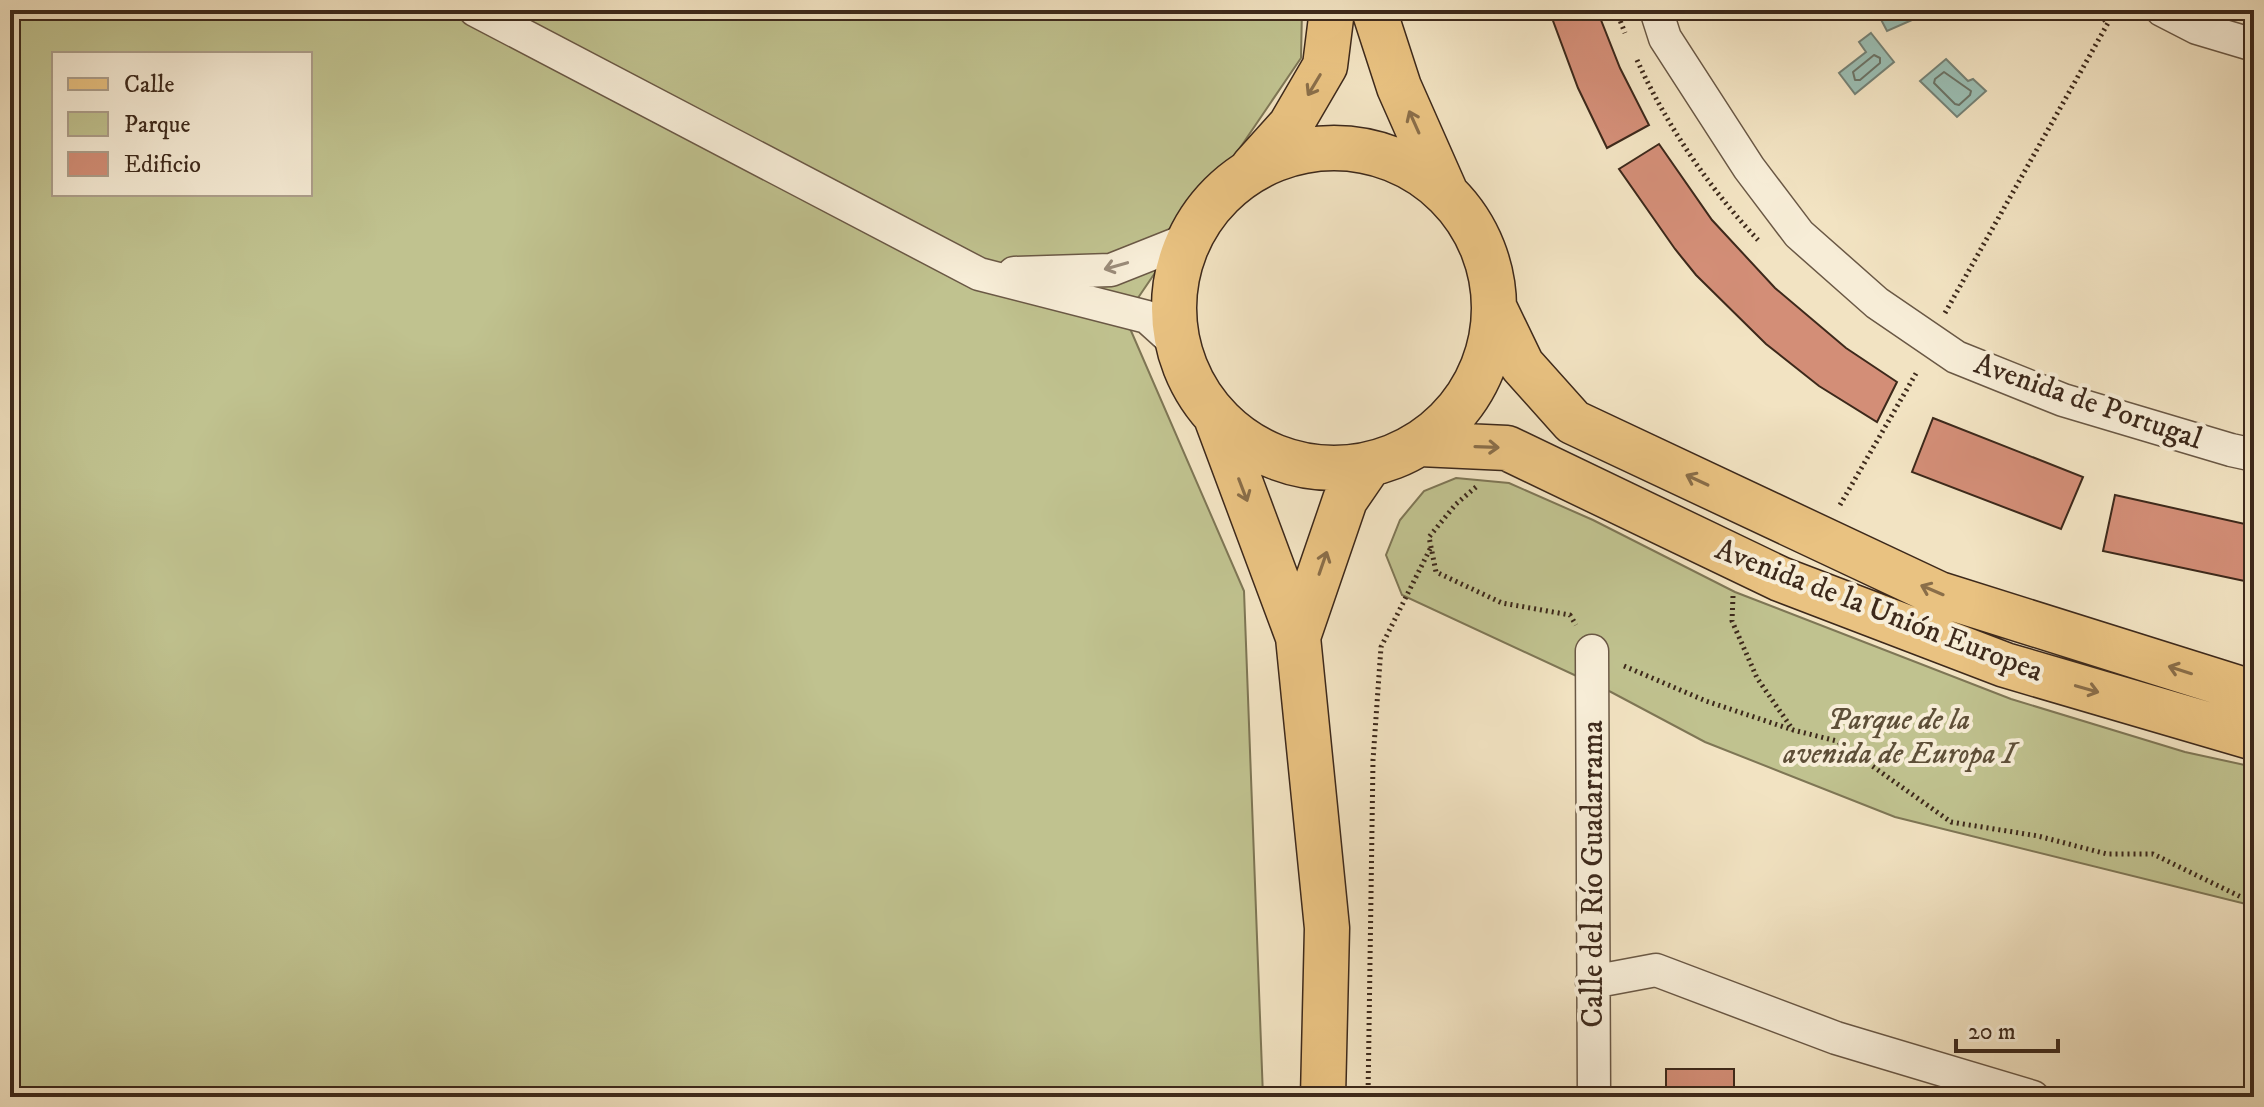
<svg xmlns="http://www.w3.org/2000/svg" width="2264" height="1107" viewBox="0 0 2264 1107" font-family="'IM FELL DW Pica',serif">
	<rect width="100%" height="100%" fill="#f2e3c2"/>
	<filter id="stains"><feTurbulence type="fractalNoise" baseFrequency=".0025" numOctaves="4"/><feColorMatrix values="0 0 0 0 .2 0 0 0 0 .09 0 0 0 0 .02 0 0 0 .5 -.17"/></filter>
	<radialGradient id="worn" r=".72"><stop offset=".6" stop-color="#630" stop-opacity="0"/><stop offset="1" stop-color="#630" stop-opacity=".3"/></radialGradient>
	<path fill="#c0c28f" stroke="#7e7655" stroke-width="2" fill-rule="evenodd" d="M10,10H1302L1301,58L1125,317L1244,591L1263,1097H10ZM54,54H310V194H54Z
		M1456,478L1509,483L1593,520L1735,592L2011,699L2185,752L2254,767V906L1895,817L1705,742L1611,692L1402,595L1386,555L1400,520L1424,491Z"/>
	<path fill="#9bbeb3" stroke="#758276" stroke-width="2" d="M1876,10H1906L1912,20L1887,31Z
		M1871,33L1894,62L1855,94L1839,73L1866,52L1859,42Z
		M1946,59L1968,81L1973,79L1986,91L1957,117L1920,81Z"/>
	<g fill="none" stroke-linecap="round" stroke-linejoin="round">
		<path stroke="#6c7467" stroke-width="2" d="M1874,55L1880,58V63L1860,80H1855L1853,72Z
			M1944,72L1971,91L1970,95L1959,105L1955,104L1934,83L1935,79Z"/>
	</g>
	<path fill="#d38e77" stroke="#3d291b" stroke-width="2" d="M1549,10H1597L1620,68L1649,125L1607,148L1578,88Z
		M1659,144L1712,220L1775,288L1846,348L1897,382L1877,422L1819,386L1766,344L1696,275L1675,249L1619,169Z
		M1933,418L2083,477L2061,529L1912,472Z
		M2115,495L2254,526V583L2103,551Z
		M1666,1069H1734V1097H1666Z"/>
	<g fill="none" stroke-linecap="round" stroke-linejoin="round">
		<g stroke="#6a5845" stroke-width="35">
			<path id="street" d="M475,10L979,274L1147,317L1178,345
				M1656,10L1665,38L1749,168L1799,234L1877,303L1956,357L2063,400L2231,450L2254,455
				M2162,10L2197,28L2254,45
				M1014,273L1111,270L1189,239
				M1592,651L1594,1097
				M1592,982L1656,970L1836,1038L2033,1097"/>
		</g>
		<g stroke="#3d291b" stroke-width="47">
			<path id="primary" d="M1374,10L1399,87L1445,191
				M1174 308a160 160 0 1 1 320 0a160 160 0 1 1-320 0Z
				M1253,167L1290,126L1325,66L1332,10
				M1495,309L1522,365L1573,422L1939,594L2254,693
				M1216,417L1298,637L1327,928L1323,1097
				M1420,444L1507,448L1780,579L2005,665L2254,738
				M1298,637L1345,500L1369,465"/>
		</g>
		<path stroke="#3d291b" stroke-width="5" stroke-dasharray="2 4" stroke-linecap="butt" d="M1616,10L1625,33
			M1637,60C1667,126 1709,188 1758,240
			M1945,313L2108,23L2093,10
			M1476,487L1456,504L1429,537L1436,572L1502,603L1570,615L1576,625
			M1840,505L1918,370
			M1733,596L1732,621L1757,678L1793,730
			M1624,666L1706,701L1793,730L1837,741L1951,822L2038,836L2107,854H2153L2241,897L2254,899
			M1368,1097L1373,760L1381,647L1431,547"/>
		<use href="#street" stroke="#f7edd7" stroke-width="32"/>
		<use href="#primary" stroke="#e9c281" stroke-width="44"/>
	</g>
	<defs><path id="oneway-shaft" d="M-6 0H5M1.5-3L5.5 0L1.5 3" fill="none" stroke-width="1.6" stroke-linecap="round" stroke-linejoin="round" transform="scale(2)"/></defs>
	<g stroke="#8a6e49">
		<use href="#oneway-shaft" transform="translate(1314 85) rotate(121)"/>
		<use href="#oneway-shaft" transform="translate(1414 122) rotate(-114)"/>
		<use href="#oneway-shaft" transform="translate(1487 447) rotate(2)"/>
		<use href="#oneway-shaft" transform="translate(1697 480) rotate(-155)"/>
		<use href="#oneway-shaft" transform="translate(1243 490) rotate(69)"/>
		<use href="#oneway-shaft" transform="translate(1323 563) rotate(-71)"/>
		<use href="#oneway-shaft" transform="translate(1932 590) rotate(-157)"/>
		<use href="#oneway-shaft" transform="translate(2180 670) rotate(-162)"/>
		<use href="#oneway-shaft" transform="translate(2087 689) rotate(16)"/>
	</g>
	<use stroke="#9a8b79" href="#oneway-shaft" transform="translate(1116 266) rotate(164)"/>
	<g text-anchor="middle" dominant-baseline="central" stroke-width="8" stroke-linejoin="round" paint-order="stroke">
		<g font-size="30" fill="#3d291b" stroke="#f7edd7">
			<text transform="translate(2088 402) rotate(19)">Avenida de Portugal</text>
			<text transform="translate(1879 611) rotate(21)">Avenida de la Unión Europea</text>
			<text transform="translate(1593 874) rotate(-90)">Calle del Río Guadarrama</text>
		</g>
		<g font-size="30" font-style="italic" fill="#5e4f38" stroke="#f7edd7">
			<text x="1899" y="720">Parque de la<tspan x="1899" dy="34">avenida de Europa I</tspan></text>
		</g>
	</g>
	<rect width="2264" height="1107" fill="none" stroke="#f2e3c2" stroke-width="40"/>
	<rect x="12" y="12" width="2240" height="1083" fill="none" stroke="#3d291b" stroke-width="4"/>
	<rect x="20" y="20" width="2224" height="1067" fill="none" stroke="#3d291b" stroke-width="2"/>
	<rect x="52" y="52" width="260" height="144" fill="#f7edd7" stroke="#ad9f8c" stroke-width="2"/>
	<rect x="68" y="78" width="40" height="12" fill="#e9c281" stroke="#ad9f8c" stroke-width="2"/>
	<text x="124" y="92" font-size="24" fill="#3d291b">Calle</text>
	<rect x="68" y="112" width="40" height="24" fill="#c0c28f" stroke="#ad9f8c" stroke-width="2"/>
	<text x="124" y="132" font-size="24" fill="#3d291b">Parque</text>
	<rect x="68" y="152" width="40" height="24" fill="#d38e77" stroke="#ad9f8c" stroke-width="2"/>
	<text x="124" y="172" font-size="24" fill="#3d291b">Edificio</text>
	<path d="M1956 1039v12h102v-12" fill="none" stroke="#3d291b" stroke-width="4"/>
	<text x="1968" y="1039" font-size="24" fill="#3d291b" stroke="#f7edd7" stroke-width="6" paint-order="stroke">20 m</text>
	<rect width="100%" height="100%" filter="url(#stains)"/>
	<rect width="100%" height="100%" fill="url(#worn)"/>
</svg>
